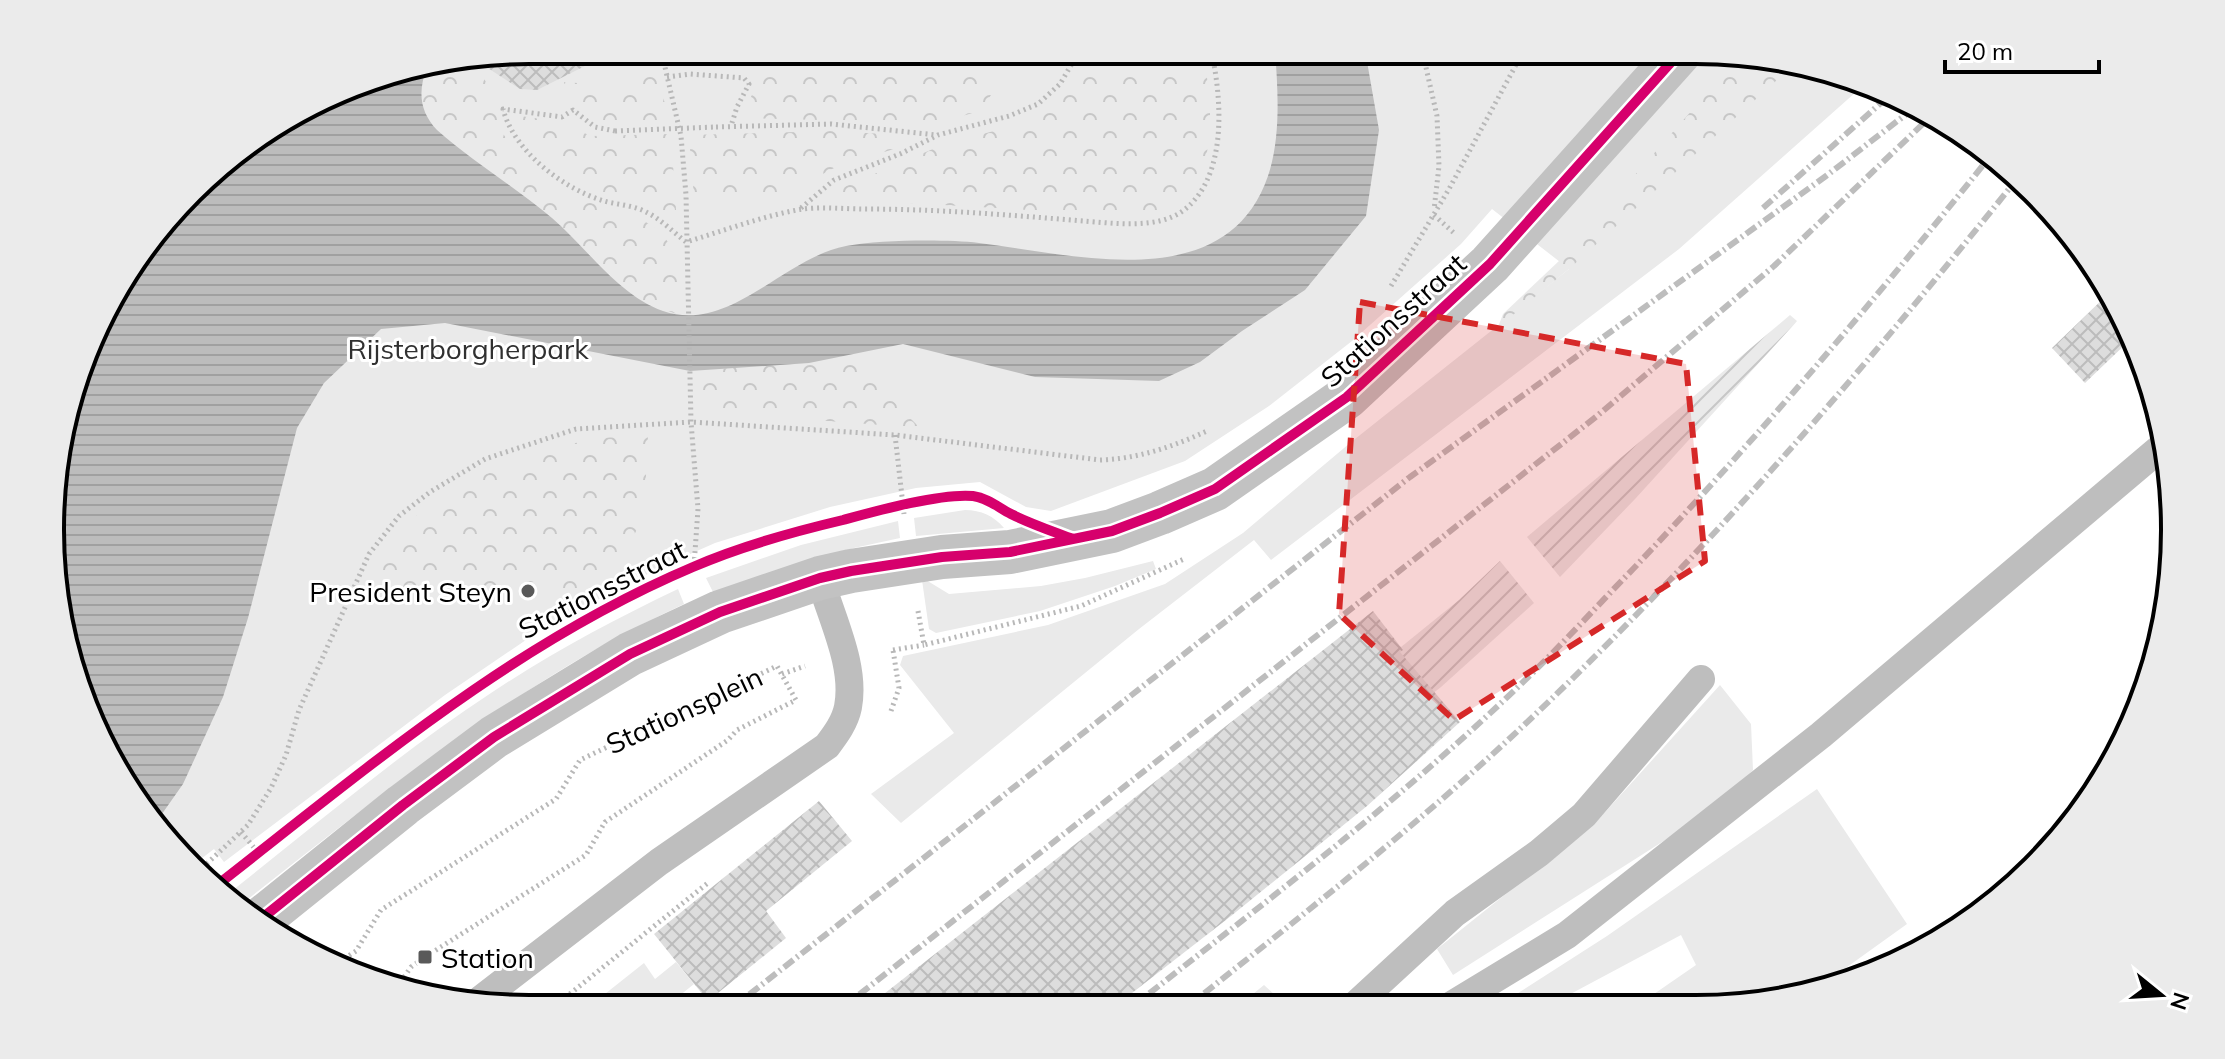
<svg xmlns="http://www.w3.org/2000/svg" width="2225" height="1059" viewBox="0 0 2225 1059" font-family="Mulish,sans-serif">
	<defs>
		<pattern id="forest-crowns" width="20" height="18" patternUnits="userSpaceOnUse" patternTransform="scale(2)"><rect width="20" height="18" fill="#eaeaea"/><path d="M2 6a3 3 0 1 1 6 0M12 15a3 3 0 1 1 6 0" fill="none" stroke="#c7c7c7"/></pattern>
		<pattern id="garden-furrows" width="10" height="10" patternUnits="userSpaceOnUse" patternTransform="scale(2)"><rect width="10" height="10" fill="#eaeaea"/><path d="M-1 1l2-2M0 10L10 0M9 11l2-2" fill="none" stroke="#c7c7c7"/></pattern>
		<pattern id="water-rules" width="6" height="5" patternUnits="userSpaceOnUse" patternTransform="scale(2)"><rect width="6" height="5" fill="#bcbcbc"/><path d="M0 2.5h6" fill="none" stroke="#a0a0a0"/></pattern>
		<pattern id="building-cross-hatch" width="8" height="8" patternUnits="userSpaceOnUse" patternTransform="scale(2)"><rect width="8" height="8" fill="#ddd"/><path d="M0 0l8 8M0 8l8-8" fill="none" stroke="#bcbcbc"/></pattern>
	</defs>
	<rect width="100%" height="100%" fill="#fff"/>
	<path fill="#eaeaea" d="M530,50H1696L1865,84L1679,249L1271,560L1254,540L1139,629L901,823L871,794L954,733L900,665L903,656L1048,625L1165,584L1243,533L1350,443L1569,269L1492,209L1461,244L1352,341L1269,406L1185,461L1051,511L1026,507L980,482L916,488L830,507L715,543L663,566L542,629L445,695L224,862L214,849L193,865L114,769L54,593L59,436L114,290L214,169L375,76Z
		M965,510C981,510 994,516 1004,528L916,536L914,518Z
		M898,521L900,538L854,548L713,592L706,578L801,545Z
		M1153,561L1156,569L1115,586L1040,611L936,633L929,629L922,580H926L949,594L1041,586L1085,578Z
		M678,589L684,604C519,680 381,795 239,906L224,897C312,828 398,754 491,693C551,653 613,620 678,589Z
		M1720,685L1751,724L1753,770L1725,802L1453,975L1437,949L1598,820Z
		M1817,789L1907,924L1815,990L1759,1005H1638L1696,965L1681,935L1548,1006H1498L1607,936Z
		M676,962L694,984L663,1009H586L644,963L655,979Z
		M1264,985L1287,1006L1237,1007Z"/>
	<path fill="url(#forest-crowns)" d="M673,50H974L989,55L994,50H1025L979,111L939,123L740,118L756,87L757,77L750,69C724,68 698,74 675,58Z
		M1092,50H1202C1212,95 1222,181 1171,206C1154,215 1134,214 1115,215L840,199L838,193L844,187L940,146L1008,127L1042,111L1069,89Z
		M651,53L670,122C639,124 587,135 569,101C566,96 566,88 564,82L632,87L647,54Z
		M479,58C479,76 487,82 495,96C499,104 495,117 499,126C503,139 543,180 556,188C596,214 661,205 676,260C681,276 678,297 677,314L648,304L630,291L555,221L437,130L425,118L422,107L420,93L427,67Z
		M1738,58L1789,69L1569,269L1498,327L1503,314L1560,260Z
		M513,115L549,120L592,136L671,134L677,225C648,197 625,203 591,189C560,175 537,150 514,125Z
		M833,131L883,134L897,138V148L836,167L775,199L694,197L689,135Z
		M847,355L920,428L708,412L704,408L702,370L809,363Z
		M648,436C646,467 647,500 637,529C629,551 580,589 561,604L536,581L444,603L400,589L372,563L402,528L450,488L554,448L597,438Z"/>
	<path fill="url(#garden-furrows)" d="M1790,315L1797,321L1635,499L1560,577L1527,537Z
		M1500,561L1534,603L1441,687L1316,785L1284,742L1459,600Z"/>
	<path fill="url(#water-rules)" d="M1275,50H1365L1379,130L1366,216L1305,290L1242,331L1200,362L1159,381L1035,377L903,344L809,363L690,371L445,323L381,329L324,383L297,428L248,618L223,697L183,784L157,821L114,769L54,593L59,436L114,290L214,169L375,76L427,67C418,91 419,111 437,130C473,162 515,187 552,218C587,248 618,295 663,311C730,334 783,258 846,246C880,240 944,239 979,243C1073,254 1226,298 1268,176C1281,138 1278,90 1275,50Z"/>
	<path fill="url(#building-cross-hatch)" d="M530,50H617L537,90L520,89L474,59Z
		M2105,297L2133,337L2085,383L2052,348Z
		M1373,611L1403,650L1400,652L1460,722L1367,806L1231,916L1114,1007L866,1008Z
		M819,801L852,841L766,911L786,938L708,1001L654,934Z"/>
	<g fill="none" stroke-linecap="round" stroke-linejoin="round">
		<path stroke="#b8b8b8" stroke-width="5" stroke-dasharray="2 4" stroke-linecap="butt" d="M661,50L681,136L686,195L691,422L698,509L694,566
			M1422,50L1437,116L1439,166L1434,210
			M667,77L690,74L744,78L749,84L737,107L731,126
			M716,127L831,124L937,135
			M615,131L595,127L573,110L562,117L503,109C514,152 564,189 604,201C618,205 633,205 646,212C661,219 673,232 686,242C723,231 760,217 797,210C818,206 843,209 864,209C937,209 1010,215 1083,221C1113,223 1158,230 1184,210C1228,176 1222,98 1211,50
			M801,208L834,180L900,154L938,135L1009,116L1038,104L1060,84L1080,50
			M1434,215L1454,233
			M1391,286L1449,189L1524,50
			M895,435L904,514
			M918,611L924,645L1081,606L1184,559
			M893,650L924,645
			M782,674L805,666
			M891,711L899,688L893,650
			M241,832L261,856
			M198,872L248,825L271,788L286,755L299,710L369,554L399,516L430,492L485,459L576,429L691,422L895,435L1100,460C1138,459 1175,446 1209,430
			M334,965L356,951L381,910L556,799L580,760L777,666L796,700L737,730L728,740L605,822L586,855L425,957L411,967L400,983
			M551,1009L709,882"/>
		<path stroke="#bebebe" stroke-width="28" d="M481,999L659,862L827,746C836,734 845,722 848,707C856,665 831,618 820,578
			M1354,1006L1455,913L1539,853L1584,815L1701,679
			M1450,1006L1567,935L1821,735L2159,449"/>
		<path stroke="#c2c2c2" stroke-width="44" d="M261,919L403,805L494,737L630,654L720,612L820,578L851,571L942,557L1010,552L1112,531L1160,513L1215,489L1347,397L1490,264L1682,50"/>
		<path stroke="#bdbdbd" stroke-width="6" stroke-dasharray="12 4 2 4" stroke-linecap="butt" d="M1763,208L1891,94
			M1132,1007C1264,903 1398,802 1520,685C1559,648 1596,607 1634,568C1758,437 1875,300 1988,159
			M1187,1007C1295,921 1405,835 1507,741C1692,569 1859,376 2017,179
			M732,1008L1410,477L1826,176L1913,109
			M842,1008L1597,416L1774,266L1928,119"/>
		<path stroke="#b8b8b8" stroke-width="5" stroke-dasharray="2 4" stroke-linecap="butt" d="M615,131L716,127"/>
		<g stroke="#fff" stroke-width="15">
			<path id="cycleway" d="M212,889C365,770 513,643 693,567C741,546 792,532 843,520C876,511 941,493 973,496C988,498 999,508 1011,514C1031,524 1052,531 1073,539
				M261,919L403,805L494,737L630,654L720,612L820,578L851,571L942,557L1010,552L1112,531L1160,513L1215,489L1347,397L1490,264L1682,50"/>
		</g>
		<use href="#cycleway" stroke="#d6006c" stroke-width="10"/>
	</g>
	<path fill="#d62828" fill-opacity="0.2" stroke="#d62828" stroke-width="6" stroke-dasharray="16 10" stroke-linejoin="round" d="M1360,302L1686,364L1705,561L1454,720L1339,614Z"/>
	<g fill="#595959" stroke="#fff" stroke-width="3">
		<circle cx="528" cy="591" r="8"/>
		<rect x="417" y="949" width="16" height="16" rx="4"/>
	</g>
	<g text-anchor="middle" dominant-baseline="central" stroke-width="6" stroke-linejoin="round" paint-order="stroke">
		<g font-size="28" fill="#000" stroke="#fff">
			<text transform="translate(1393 320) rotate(-42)">Stationsstraat</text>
			<text transform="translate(602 589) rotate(-27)">Stationsstraat</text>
			<text transform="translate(684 710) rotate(-25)">Stationsplein</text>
		</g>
		<g font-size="28" fill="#303030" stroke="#fff">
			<text x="468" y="348">Rijsterborgherpark</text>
		</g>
		<g font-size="28" fill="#000" stroke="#fff" text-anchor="end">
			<text x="512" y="591">President Steyn</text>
			<text x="441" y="957" text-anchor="start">Station</text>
		</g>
	</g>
	<path d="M0 0H2225V1059H0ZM529 64H1696A465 465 0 0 1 2161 529V530A465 465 0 0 1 1696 995H529A465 465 0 0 1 64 530V529A465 465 0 0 1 529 64Z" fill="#ebebeb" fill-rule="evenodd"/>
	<path fill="none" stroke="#000" stroke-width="4" d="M529 64H1696A465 465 0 0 1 2161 529V530A465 465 0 0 1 1696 995H529A465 465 0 0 1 64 530V529A465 465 0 0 1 529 64Z"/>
	<g transform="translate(2161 995) rotate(108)" stroke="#ffffff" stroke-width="6" paint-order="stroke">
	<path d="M0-6L14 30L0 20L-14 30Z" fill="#000000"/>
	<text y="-12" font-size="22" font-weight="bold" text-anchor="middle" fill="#000000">N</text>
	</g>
	<path d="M1945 60v12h154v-12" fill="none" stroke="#000000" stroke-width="4"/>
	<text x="1957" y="60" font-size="24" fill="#000000" stroke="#ffffff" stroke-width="6" paint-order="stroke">20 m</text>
</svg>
